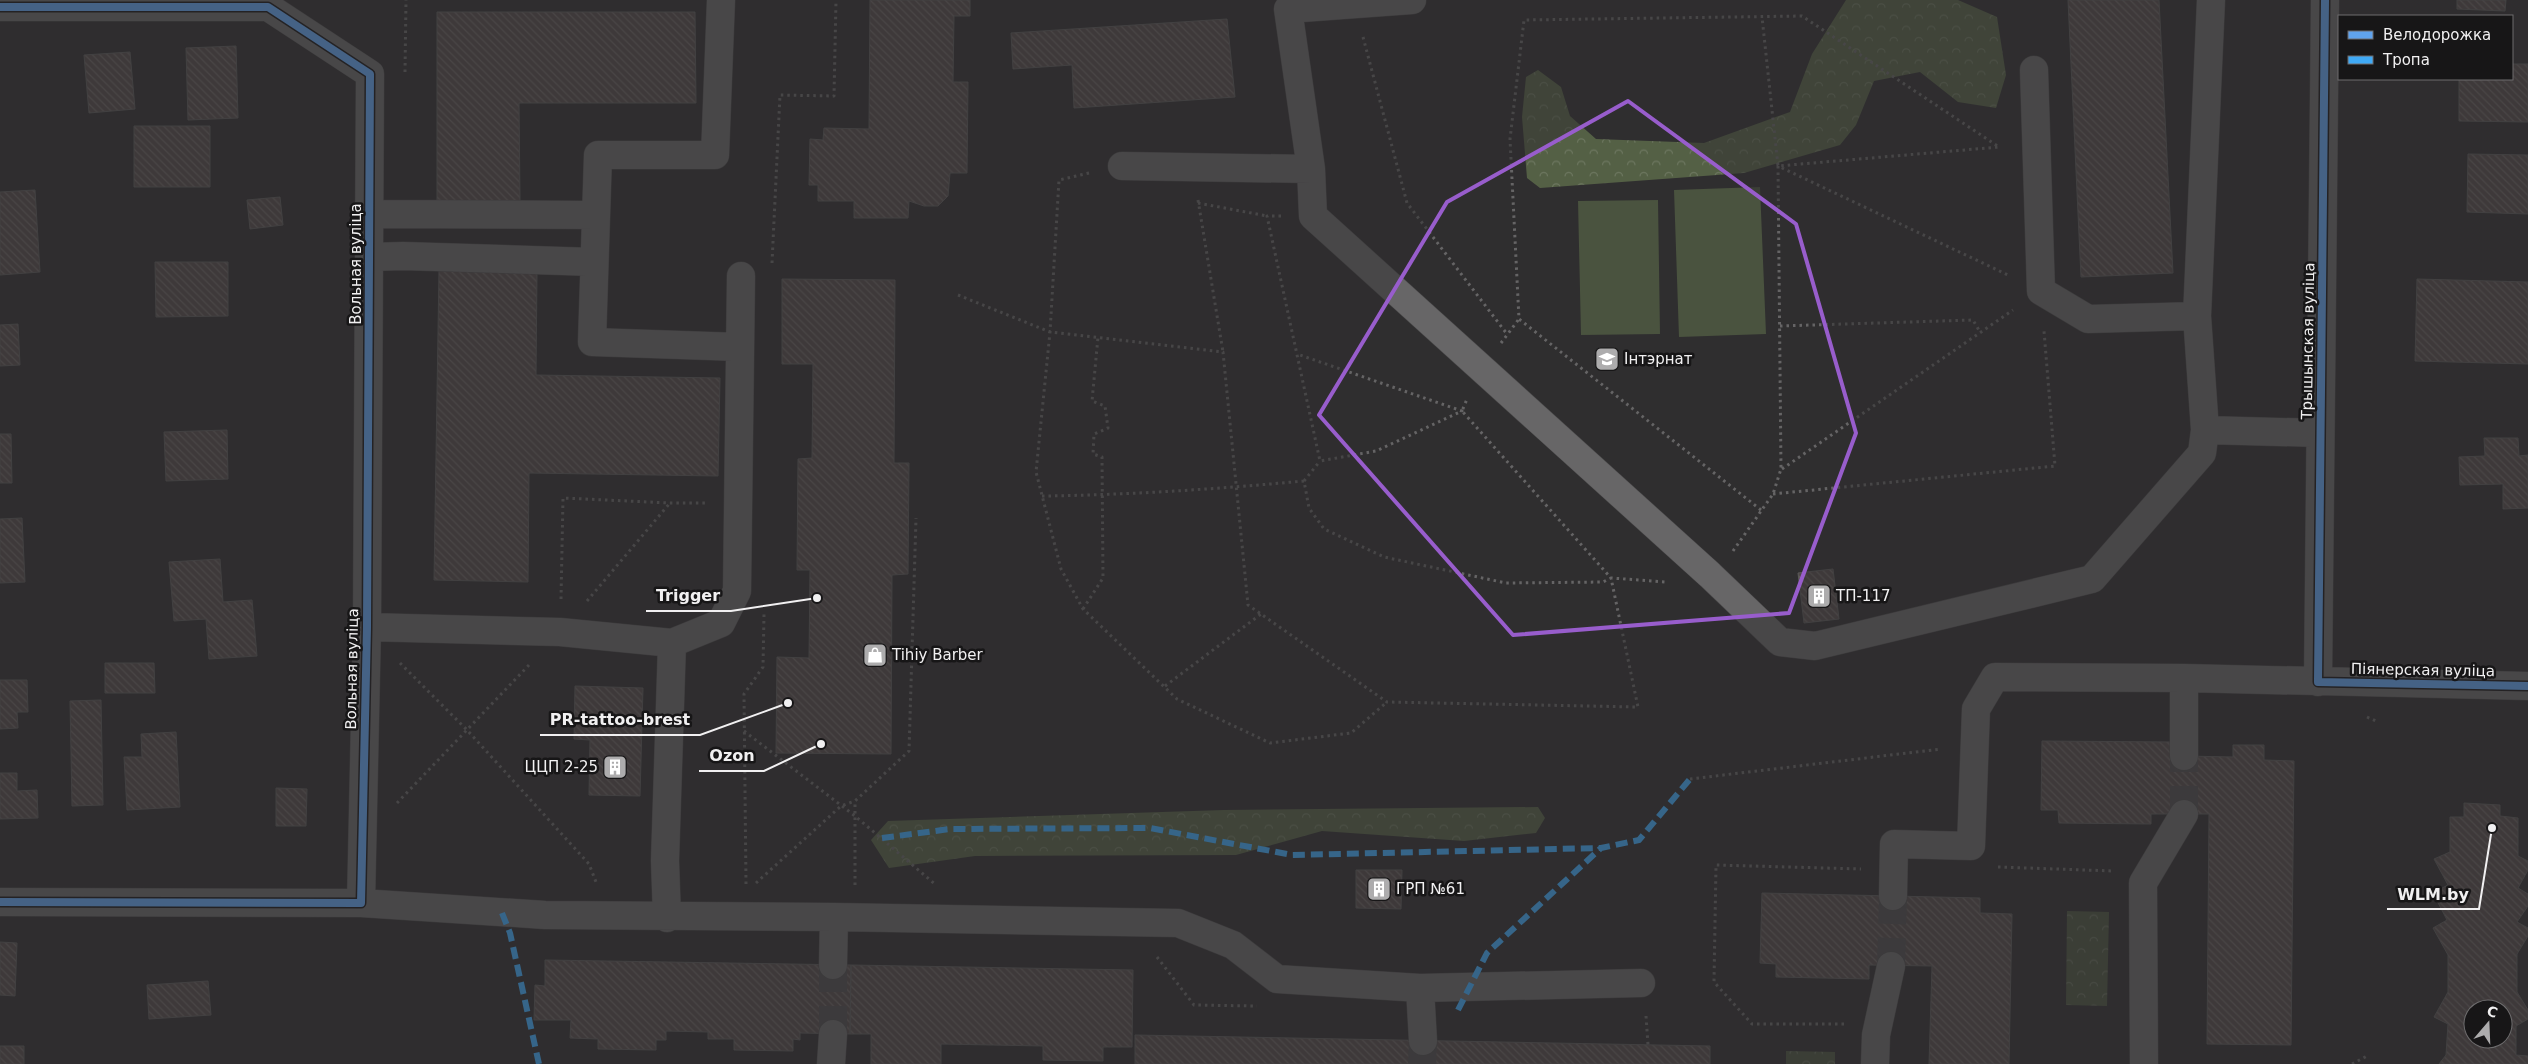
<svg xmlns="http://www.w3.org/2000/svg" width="2528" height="1064" viewBox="0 0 2528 1064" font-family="'DejaVu Sans',sans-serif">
	<defs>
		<pattern id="forest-crowns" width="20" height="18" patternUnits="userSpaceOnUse" patternTransform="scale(1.25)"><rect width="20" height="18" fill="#546045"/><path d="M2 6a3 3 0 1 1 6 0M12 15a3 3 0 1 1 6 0" fill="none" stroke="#6d7760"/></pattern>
		<pattern id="park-crowns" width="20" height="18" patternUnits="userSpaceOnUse" patternTransform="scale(1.25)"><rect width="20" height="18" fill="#4a533f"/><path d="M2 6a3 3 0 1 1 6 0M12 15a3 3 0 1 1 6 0" fill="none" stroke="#656c5b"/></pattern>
		<pattern id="building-back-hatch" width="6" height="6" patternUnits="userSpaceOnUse" patternTransform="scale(1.25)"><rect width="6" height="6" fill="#504847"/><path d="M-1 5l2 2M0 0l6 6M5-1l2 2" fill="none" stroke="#6a6362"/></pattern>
	</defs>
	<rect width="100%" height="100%" fill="#2f2e2f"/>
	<path fill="url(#forest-crowns)" d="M1846,0H1958L1997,17L2006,75L1996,108L1958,102L1920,72L1874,81L1856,125L1840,145L1744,173L1540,188L1527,178L1522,117L1526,77L1538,70L1561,87L1570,116L1596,139L1704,143L1790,112L1812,54Z
		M1538,807L1545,818L1536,833L1464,841L1322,831L1236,855L975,856L889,868L871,840L888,821L1224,810Z"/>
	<path fill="url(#park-crowns)" d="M2067,911L2109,912L2107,1006L2066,1005Z
		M1786,1051L1835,1052V1064H1786Z"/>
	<path fill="#4a533f" d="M1760,187L1766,334L1679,337L1674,190Z
		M1658,200L1660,334L1581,335L1578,201Z"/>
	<path fill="url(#building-back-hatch)" stroke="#595858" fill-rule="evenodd" d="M870,0H970V16H954L953,82H968L967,173H950L948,196L938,206H924L909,201L908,218H854V201H818V185H809L810,139L823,140L824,128L869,129Z
		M2068,0H2159L2173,273L2081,277Z
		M2457,0H2506L2505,11L2457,9Z
		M437,12H695L696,103H519L520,202H437Z
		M1227,19L1235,97L1074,108L1072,65L1013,69L1011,33Z
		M236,46L238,118L188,120L186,48Z
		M130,52L135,109L89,113L84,55Z
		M2512,64H2528V122L2459,121V79H2512Z
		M134,126H210V187H134Z
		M2468,154L2528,155V214L2467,212Z
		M35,190L40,272L0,275V192Z
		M280,197L283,225L250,229L247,200Z
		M155,262H228V316L156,317Z
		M439,270L537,271L536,375L720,378L718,476L529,473L528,582L434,580Z
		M782,279L895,280L894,463H909L908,574L892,575L891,754L776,753L777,657L809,658L810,570H797L798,459L812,458L813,364H782Z
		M2417,279L2528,282V364L2415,361Z
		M18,324L20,365L0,366V325Z
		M227,430L228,479L166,481L164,432Z
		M0,434H11L12,483H0Z
		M2484,438H2518L2519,456L2528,455V508L2503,509V484L2460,485L2459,457L2485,456Z
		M22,518L25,582L0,583V519Z
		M220,559L223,602L252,600L257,656L209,659L206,619L174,621L169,562Z
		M1833,569L1839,619L1804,623L1798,573Z
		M105,663H154L155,693H105Z
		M0,680H27L28,712H17L18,728L0,729Z
		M575,686L643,688L640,796L589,795L590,740L574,739Z
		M101,700L103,805L72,806L70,701Z
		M176,732L180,807L127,810L124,757H142L141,734Z
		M2042,741L2172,742L2184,756L2233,757V745H2264V760L2294,761L2291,1045L2207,1044L2209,814H2151V824L2059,823L2058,810H2041Z
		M0,773H17V791L37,790L38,818L0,819Z
		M276,788L307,789L306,826H276Z
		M2464,803L2500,805V816L2518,818V856L2528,861V870L2518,888L2528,894V906L2517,922L2528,928V936L2517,954V992L2528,1010V1019L2516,1026V1055L2528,1056V1064H2439L2446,1055L2448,1024L2434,1017L2448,992V955L2433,928L2447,920L2433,893L2448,885L2434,859L2450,852V817H2464ZM2473,1009H2503V1039H2473Z
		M1356,870H1402L1401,909L1356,908Z
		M1762,893L1980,898V913L2012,914L2009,1064H1929L1932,966L1869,965V979L1776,977V964L1760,963Z
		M0,942L17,943L15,996L0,995Z
		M545,960L851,965L850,1034L800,1033V1040L793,1039V1051L734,1050V1039H708V1032L666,1031V1040H656V1050L598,1049V1039L570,1038L571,1020H534L535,985L545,986Z
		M851,965L1133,970L1132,1047H1103V1061L1043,1060V1046L941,1044V1064H871V1034H850Z
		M208,981L211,1015L149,1019L147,985Z
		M1135,1035L1710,1046V1064H1135Z
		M0,1046H24V1064H0Z"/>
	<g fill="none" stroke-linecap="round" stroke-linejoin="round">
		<path stroke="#4c4b4c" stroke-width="28" stroke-dasharray="28 14" stroke-linecap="butt" d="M2184,814V756
			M1891,966L1893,896
			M833,1034V965
			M1422,1064L1423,1041"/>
		<g stroke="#4b4a4b" stroke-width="29">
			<path id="minor" d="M721,0L715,155H598L592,342L740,347
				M1412,0L1288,9L1311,169L1313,216L1710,575L1780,642L1815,646L2092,579L2202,453L2205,430L2197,316L2088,319L2041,291L2034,70
				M0,7H268L370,74L367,627L361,903L0,902
				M1122,166L1311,169
				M370,214L596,215
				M370,257L403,256L594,262
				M2197,316L2211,0
				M2205,430L2320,433
				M367,627L560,632L672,643L721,623L737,591L741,276
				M2184,678V756
				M2318,682L2325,0
				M1893,896L1894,844L1971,846L1976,709L1995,677L2184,678L2528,686
				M361,903L545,915L834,917L833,965
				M834,917L1178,923L1233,945L1277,979L1420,988L1423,1041
				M667,918L665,861L672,643
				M1420,988L1641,983
				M831,1064L833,1034
				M1875,1064L1876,1035L1891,966
				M2144,1064L2143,883L2184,814"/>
		</g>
		<path stroke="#656465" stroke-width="3" stroke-dasharray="2.5 4" stroke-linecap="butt" d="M1363,37L1407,203L1507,334
			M405,72L406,0
			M1089,173L1059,180L1050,332L1036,472L1061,569L1083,609L1177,699L1270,743L1351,733L1387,702
			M1198,200L1223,352
			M1198,203L1267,216
			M1281,216H1267L1320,461L1376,451L1462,411L1297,354
			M772,263L780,95L834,96L836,0
			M958,295L1050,332L1223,352L1248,605L1387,702L1638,707L1611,578L1666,582
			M1780,326L1973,320L1980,332
			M1501,343L1519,319
			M1782,469L2013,310
			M1304,481L1320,461
			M1773,494L2055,466L2044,331
			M1042,496C1129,495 1217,489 1304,481L1309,508L1324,529L1384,557L1506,583L1603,582L1611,578L1462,411L1467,399
			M1761,510L1519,319L1510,139L1524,20L1802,16L1999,147L1778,166L1762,17
			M1733,551L1773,494L1781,469L1778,166L2008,275
			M561,599L563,498L670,503H706
			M587,601L670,503
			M1083,609L1103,578L1102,457L1093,454L1094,434L1108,428L1105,406L1092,401L1098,337
			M400,663L467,730L589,864L596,882
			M1165,686L1261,614
			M2367,717L2376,721
			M744,731L855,816L936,885
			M1690,779L1941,749
			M397,803L529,665
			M1998,867L2114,871
			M756,883L841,806L855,801
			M746,884L744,694L763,667L764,614
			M855,885V801L909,751L916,518
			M1157,957L1194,1005L1257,1006
			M1646,1016L1648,1045
			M1844,1024H1752L1714,982L1716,865L1861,869
			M2352,1064L2369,1055"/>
		<use href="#minor" stroke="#676667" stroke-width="28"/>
		<path stroke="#3fa9f5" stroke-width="6" stroke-dasharray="12 6" stroke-linecap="butt" d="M882,838L950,829L1150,828L1292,855L1601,848
			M502,913L510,933L539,1064
			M1458,1010L1487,953L1601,848L1639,840L1690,779"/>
		<g stroke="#171617" stroke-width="11">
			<path id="cycleway" d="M2325,0L2318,682L2528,686
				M0,7H268L370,74L367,627L361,903L0,902"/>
		</g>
		<use href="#cycleway" stroke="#60a3ed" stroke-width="8"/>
	</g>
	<path d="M0 0H2528V1064H0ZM1628,101L1796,224L1856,433L1789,613L1513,635L1319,415L1447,202Z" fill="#2f2e2f" fill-opacity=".55" fill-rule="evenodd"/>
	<path fill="none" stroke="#985dcc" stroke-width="4" stroke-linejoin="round" d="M1628,101L1796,224L1856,433L1789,613L1513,635L1319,415L1447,202Z"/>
	<defs>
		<g id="school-square" transform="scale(1.25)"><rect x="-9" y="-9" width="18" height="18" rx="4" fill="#adacad" stroke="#171617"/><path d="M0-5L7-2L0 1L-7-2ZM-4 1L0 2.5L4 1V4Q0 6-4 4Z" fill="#fff"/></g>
		<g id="building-square" transform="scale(1.25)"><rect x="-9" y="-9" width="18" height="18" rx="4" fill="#adacad" stroke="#171617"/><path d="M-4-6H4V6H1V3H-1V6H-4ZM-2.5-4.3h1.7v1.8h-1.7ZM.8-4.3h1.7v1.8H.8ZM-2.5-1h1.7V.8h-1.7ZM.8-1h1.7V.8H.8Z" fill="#fff"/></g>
		<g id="shop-square" transform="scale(1.25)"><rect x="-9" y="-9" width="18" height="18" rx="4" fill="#adacad" stroke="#171617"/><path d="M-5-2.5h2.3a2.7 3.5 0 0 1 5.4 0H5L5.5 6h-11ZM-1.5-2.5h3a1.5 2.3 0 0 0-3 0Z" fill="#fff"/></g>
	</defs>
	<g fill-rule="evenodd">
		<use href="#school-square" x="1607" y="359"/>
		<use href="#building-square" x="1819" y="596"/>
		<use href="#shop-square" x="875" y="655"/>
		<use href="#building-square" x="615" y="767"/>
		<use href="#building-square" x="1379" y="889"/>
	</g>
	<g text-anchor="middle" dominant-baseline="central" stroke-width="5" stroke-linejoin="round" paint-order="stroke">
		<g font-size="15" fill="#f1f0f1" stroke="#171617">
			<text transform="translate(356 264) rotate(-90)">Вольная вуліца</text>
			<text transform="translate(2308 341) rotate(-89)">Трышынская вуліца</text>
			<text transform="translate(352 669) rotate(-89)">Вольная вуліца</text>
			<text transform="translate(2423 670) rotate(1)">Піянерская вуліца</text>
		</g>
		<g font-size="15" fill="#f1f0f1" stroke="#171617" text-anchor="start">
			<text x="1624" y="359">Інтэрнат</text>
			<text x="1836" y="596">ТП-117</text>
			<text x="892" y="655">Tihiy Barber</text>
			<text x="598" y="767" text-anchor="end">ЦЦП 2-25</text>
			<text x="1396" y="889">ГРП №61</text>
		</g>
	</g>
	<path fill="none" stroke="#f1f0f1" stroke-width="2" d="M817 598L731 611H646M788 703L700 735H540M821 744L764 771H699M2492 828L2479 909H2387"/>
	<g fill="#f1f0f1" stroke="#171617" stroke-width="2">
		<circle cx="817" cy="598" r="5"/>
		<circle cx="788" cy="703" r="5"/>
		<circle cx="821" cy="744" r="5"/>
		<circle cx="2492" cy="828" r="5"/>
	</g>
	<g font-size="16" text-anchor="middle" font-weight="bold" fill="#f1f0f1" stroke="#171617" stroke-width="5" stroke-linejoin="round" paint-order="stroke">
		<text x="688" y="601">Trigger</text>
		<text x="620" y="725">PR-tattoo-brest</text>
		<text x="732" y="761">Ozon</text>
		<text x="2433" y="900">WLM.by</text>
	</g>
	<rect x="2338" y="15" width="175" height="65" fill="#171617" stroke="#6e6d6e"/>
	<rect x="2348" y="31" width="25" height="8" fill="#60a3ed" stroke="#6e6d6e"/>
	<text x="2383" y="40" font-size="15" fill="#f1f0f1">Велодорожка</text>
	<rect x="2348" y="56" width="25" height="8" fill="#3fa9f5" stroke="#6e6d6e"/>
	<text x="2383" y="65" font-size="15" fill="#f1f0f1">Тропа</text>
	<g transform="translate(2488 1024) rotate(19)"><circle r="24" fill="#171617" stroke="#6e6d6e"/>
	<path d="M0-4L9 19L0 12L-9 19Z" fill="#adacad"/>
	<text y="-8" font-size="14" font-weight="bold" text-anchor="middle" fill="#f1f0f1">С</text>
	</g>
</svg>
